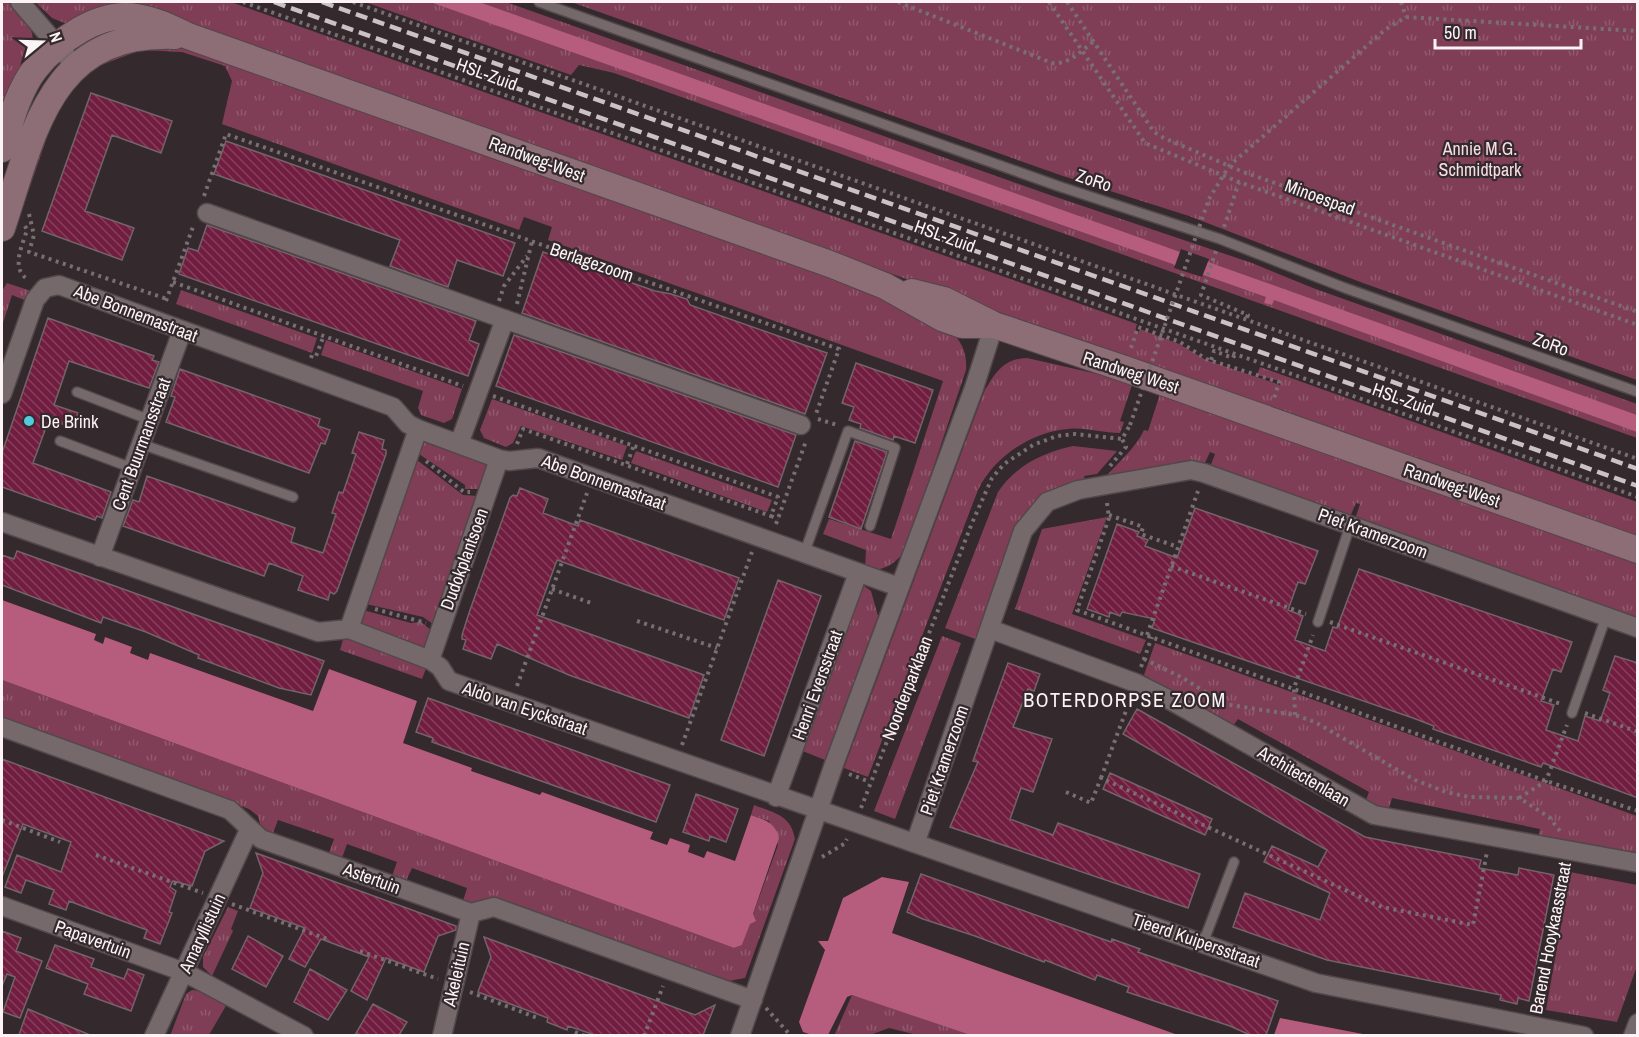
<svg xmlns="http://www.w3.org/2000/svg" width="1639" height="1037" viewBox="0 0 1639 1037" font-family="'Archivo Narrow',sans-serif">
	<defs>
		<pattern id="grass-tufts" width="24" height="20" patternUnits="userSpaceOnUse" patternTransform="scale(1.5)"><rect width="24" height="20" fill="#7f3e55"/><path d="M3 7l-1-3M5 7V3M7 7l1-3M15 17l-1-3M17 17v-4M19 17l1-3" fill="none" stroke="#925a6e"/></pattern>
		<pattern id="building-back-hatch" width="6" height="6" patternUnits="userSpaceOnUse" patternTransform="scale(1.5)"><rect width="6" height="6" fill="#711d40"/><path d="M-1 5l2 2M0 0l6 6M5-1l2 2" fill="none" stroke="#863e5c"/></pattern>
	</defs>
	<rect width="100%" height="100%" fill="#34292c"/>
	<path fill="url(#grass-tufts)" d="M2,2H8C16,10 26,19 31,30C41,56 11,115 2,141Z
		M35,2H231L1137,324L1135,332L1138,334L1140,329L1179,344L1206,360L1280,385V381L1257,375L1260,367L1637,502V539L173,18L67,24L52,18Z
		M365,2H506L1050,195L1252,263L1313,288L1637,404V438L614,73L579,65L571,75Z
		M571,2H1637V380L1363,283L1189,216L1063,176Z
		M147,45H168L234,62L803,264C843,280 926,308 955,336C964,345 967,358 966,370L906,549C897,563 882,573 865,569L866,550L823,534L829,519L891,539L943,381L548,240L552,227L524,217L519,230L222,124L232,81L225,66L182,52L141,50L96,67L73,87L54,117L24,204L20,203C46,131 59,61 147,45Z
		M7,283L31,291L27,301L12,295L2,326V291Z
		M181,290L317,338L312,353L176,304Z
		M326,340L462,389L452,419L444,423L421,415L418,408L423,391L321,355Z
		M1027,358L1133,382L1120,421L1124,422L1120,433C1102,433 1085,427 1068,429C1031,432 994,457 978,490L868,777L844,768L984,392C995,373 1003,359 1027,358Z
		M1161,391L1637,561V619L1355,519L1360,504L1356,503L1350,517L1210,467L1215,454L1210,452L1204,465L1105,478C1118,462 1136,448 1144,430L1148,431Z
		M492,399L627,446L622,460L521,426L513,443L506,447L484,438L480,430Z
		M423,442L489,465L480,489H465V485L419,454Z
		M1073,446L1117,451L1097,474L1084,476L1085,482C1068,486 1050,488 1037,500C1011,524 991,604 978,640L945,628L998,492C1016,466 1041,453 1073,446Z
		M636,451L772,500L767,512L631,463Z
		M417,460L463,495L478,496L433,624L423,617L366,604Z
		M1107,517L1072,614L1146,640L1140,654L1015,609L1042,529Z
		M860,583L871,591L878,616L825,760L800,750Z
		M363,610L411,623L421,622L431,630L425,647L358,623Z
		M344,636L427,666L422,679L340,650Z
		M942,636L961,643L895,819L874,811Z
		M1155,643L1637,816V855L1538,837L1540,829L1392,798L1389,808L1376,806L1366,800L1369,792L1238,719L1233,726L1144,675Z
		M2,680L734,948L742,945L778,845L769,821L751,815L754,805C775,813 791,815 795,839L745,978L729,981L728,984L494,898L477,903L463,901L467,888L412,868L406,881L392,876L397,862L347,844L342,858L329,853L334,839L278,820L273,833L261,827L258,816L249,809L2,718Z
		M1570,872L1637,885V966L1617,1022L1546,1010Z
		M228,907L238,911L231,929L233,931L212,976L203,967V957Z
		M192,990L200,991L227,1004L209,1035L170,1036L186,994Z
		M852,995L860,997L970,1035H917L889,1028L870,1035L834,1036Z"/>
	<path fill="#b65c7c" d="M430,2H479L1637,415V432L1274,300L1272,305L1264,303L1266,297Z
		M2,600L96,634L94,640L103,644L105,637L132,647L130,653L148,660L150,653L313,711L329,669L417,701L403,743L472,768L471,771L540,795L542,792L653,832L650,839L667,845L670,838L690,845L688,852L704,858L707,851L735,861L751,815C765,820 775,822 779,838L753,914L756,921L750,924L742,945L734,948L2,680Z
		M882,877L909,882L892,933L1178,1035H970L852,995L847,997L828,1035H812L803,1032L799,1022L825,950L818,941H828L843,898Z
		M1280,1018L1368,1035H1274Z"/>
	<path fill="#34292c" d="M1181,249L1209,259L1202,277L1174,268Z"/>
	<path fill="url(#building-back-hatch)" stroke="#726468" stroke-width="1.5" d="M91,93L172,121L161,153L112,135L85,211L134,228L122,260L42,231Z
		M226,141L515,243L503,276L457,260L448,287L390,266L400,240L214,174Z
		M207,225L476,321L469,340L479,344L468,376L179,274L188,248L198,251Z
		M543,252L655,291L671,294L687,299L690,305L827,353L805,414L522,313Z
		M48,318L154,356L152,360L159,362L149,388L69,361L54,405L78,413L73,428L49,419L33,463L111,492L102,518L97,516L95,520L2,487V453Z
		M514,335L796,435L778,487L496,386Z
		M856,363L933,390L915,443L894,436L893,440L860,428L861,424L849,420L854,407L842,403Z
		M180,369L320,419L318,426L330,430L325,444L321,443L309,473L166,422L175,397L171,396Z
		M359,432L384,440L382,449L386,450V454L337,591L334,594L330,592L328,600L298,590L303,576L269,563L264,576L123,526L133,500L139,502L147,476L295,528L291,542L323,553L336,514L332,513L339,492L343,493L356,454L352,453Z
		M855,441L887,452L861,529L829,517Z
		M520,488L548,499L543,513L578,526L580,520L739,578L724,620L557,560L537,615L704,675L689,718L569,675L497,644L491,659L463,649L466,640L462,639V635L469,613L510,498L513,495L517,496Z
		M1195,508L1318,551L1305,584L1298,582L1288,610L1303,616L1295,640L1325,651L1333,627L1337,628L1359,569L1572,642L1561,672L1553,669L1541,701L1554,705L1546,730L1578,741L1585,716L1600,721L1610,693L1603,690L1615,656L1638,663V798L1543,763L1541,767L1433,729L1434,726L1413,718L1152,628L1155,619L1122,612L1120,616L1110,612L1109,617L1087,609L1117,524L1139,532L1137,536L1148,540L1145,546L1177,558Z
		M17,551L324,661L311,695L279,688L198,658L199,655L146,632L103,617L101,623L2,585V555L14,559Z
		M778,580L821,596L764,756L721,740Z
		M1008,663L1040,674L1034,691L1028,689L1013,727L1052,739L1033,792L1021,788L1010,819L1053,835L1058,823L1200,874L1188,908L950,827L978,762L973,761Z
		M428,698L670,785L656,822L432,742L433,738L416,732Z
		M1137,709L1365,837L1481,860L1479,868L1518,875L1519,868L1554,875L1529,1001L1518,998L1517,1004L1500,1000L1501,995L1327,960L1233,927L1245,893L1320,920L1330,893L1264,862L1272,846L1318,867L1327,850L1123,734Z
		M2,759L224,841L205,851L192,886L173,881L170,887L176,891L169,912L172,913L160,944L144,938L147,930L117,919L69,901L66,910L49,904L54,890L26,880L21,893L5,887L17,855L61,872L71,842L23,824L2,877Z
		M1110,773L1212,819L1205,835L1103,789Z
		M696,794L738,809L726,842L710,836L709,841L683,832Z
		M256,853L456,926V930L438,936L424,972L386,958L367,1000L351,991L369,957L321,939L305,967L289,959L305,928L250,908L263,873Z
		M921,874L1111,942L1112,939L1140,949L1138,952L1278,1001L1266,1035H1250L1230,1026L1127,992L1129,987L1097,975L1095,980L1045,960L1044,962L975,936L923,919L907,912Z
		M2,931L21,938L16,951L42,961L20,1018L3,1012L15,977L7,974L2,986Z
		M248,936L283,956L266,987L232,969Z
		M484,937L695,1015L715,1005L703,1035H595L568,1026L567,1030L547,1022L548,1018L478,992L491,957Z
		M55,945L94,959L91,967L124,979L128,969L144,975L131,1011L84,994L88,984L46,968Z
		M310,969L347,990L328,1020L294,1002Z
		M373,1004L407,1022L399,1035H355Z
		M28,1009L54,1020L90,1035H19Z"/>
	<g fill="none" stroke-linecap="round" stroke-linejoin="round">
		<g stroke="#52474a" stroke-width="12">
			<path id="service" d="M539,2L1058,186L1220,239L1345,288L1638,392
				M77,392L150,420
				M60,441L132,468
				M141,444L293,497
				M804,554L848,431L895,448L870,526
				M1318,622L1350,526
				M1572,713L1606,617
				M1203,943L1234,862"/>
		</g>
		<g stroke="#52474a" stroke-width="21">
			<path id="minor" d="M20,2L75,66
				M207,213L801,425
				M2,394L35,300L45,288L59,285L393,407L408,424L418,429L499,459L509,461L538,458L899,587
				M459,444L505,319
				M2,522L318,632L349,629L430,660L440,667L449,681L1316,983L1584,1036
				M100,557L182,331
				M349,629L418,429
				M990,629L1136,683L1168,699L1374,815L1638,863
				M430,660L499,459
				M2,727L230,810L261,839L471,913L494,907L753,1000
				M776,797L858,573
				M916,841L1023,531L1047,502L1078,490L1191,470L1204,473L1638,628
				M2,906L184,972L304,1036
				M154,1036L249,830
				M442,1036L471,913
				M740,1036L833,767L974,388L994,325
				M1633,1036L1638,1023"/>
		</g>
		<g stroke="#52474a" stroke-width="28">
			<path id="secondary" d="M2,149C10,123 18,91 35,69C57,41 99,10 137,17C156,20 171,28 188,36L830,264L885,286L942,318L962,325H994
				M2,228C34,133 49,31 175,36
				M912,292L944,300L994,325L1125,369L1638,550"/>
		</g>
		<path stroke="#796f72" stroke-width="4" stroke-dasharray="3 4.5" stroke-linecap="butt" d="M243,2L1638,497
			M353,2L1638,459
			M898,2L1052,63C1069,65 1081,51 1094,41
			M1049,2L1145,143L1239,182L1638,325
			M1067,2L1154,132L1164,138L1241,171L1638,312
			M1401,2L1406,17
			M1406,17L1638,31
			M204,196L226,134L839,349L816,414
			M1209,199L1229,166L1386,29L1406,17
			M29,214L34,235L29,252L167,299
			M25,226L27,230C22,246 10,270 29,280
			M1224,227L1239,182
			M1216,251L1201,295L1248,315L1246,319
			M173,282L463,386
			M166,301L194,224
			M499,301L504,286L527,256
			M517,304L532,241
			M1131,348L1138,327L1180,342L1206,359L1279,382L1274,399
			M311,358L312,355L316,356L324,335
			M1211,360L1214,351L1233,358L1235,354
			M493,396L778,497L771,516L778,519
			M818,419L837,425
			M517,444L523,429L771,516
			M426,461L464,492H470
			M627,464L634,445
			M1110,466L1126,447L1122,439
			M1107,503L1109,518L1077,610L1546,781L1638,811
			M1109,515L1143,527L1141,534L1178,547
			M776,524L806,441
			M1171,566L1306,614
			M552,589L594,604
			M375,609L426,623
			M637,621L717,648
			M1330,622L1561,704
			M1147,635L1198,491
			M1144,659L1183,678L1224,704L1295,715L1315,722L1415,780L1446,792L1469,797L1519,798L1549,817L1560,831
			M1141,667L1152,637
			M517,686L587,493
			M1585,713L1638,732
			M1295,715L1294,688L1313,635
			M682,745L752,552
			M849,774L870,782
			M1101,778L1130,700
			M1066,792L1091,803L1101,778L1382,907L1473,925L1487,852
			M1519,798L1546,781L1567,725
			M861,808L972,523L992,478L1004,464L1033,445L1057,436L1075,434L1122,439L1130,425
			M2,820L60,842
			M96,855L203,893
			M822,857L844,844L847,839
			M232,904L327,939
			M360,951L438,979
			M470,992L540,1019
			M766,1008L791,1036
			M1537,1008L1564,868
			M575,1032L585,1036
			M644,1036L663,986"/>
		<use href="#service" stroke="#76696c" stroke-width="9"/>
		<use href="#minor" stroke="#76696c" stroke-width="18"/>
		<use href="#secondary" stroke="#8d6d76" stroke-width="26"/>
		<path stroke="#cbc2c4" stroke-width="4.5" stroke-dasharray="12 6" stroke-linecap="butt" d="M274,2L1638,486
			M322,2L1638,469"/>
		<path stroke="#796f72" stroke-width="4" stroke-dasharray="3 4.5" stroke-linecap="butt" d="M1130,425L1209,199"/>
	</g>
	<circle fill="#54cadd" stroke="#34292c" stroke-width="2" cx="29" cy="421" r="6"/>
	<g text-anchor="middle" dominant-baseline="central" stroke-width="4.5" stroke-linejoin="round" paint-order="stroke">
		<g font-size="18" fill="#fbf3f5" stroke="#34292c">
			<text transform="translate(487 74) rotate(20)">HSL-Zuid</text>
			<text transform="translate(537 159) rotate(20)">Randweg-West</text>
			<text transform="translate(1094 180) rotate(18)">ZoRo</text>
			<text transform="translate(1320 197) rotate(20)">Minoespad</text>
			<text transform="translate(945 236) rotate(20)">HSL-Zuid</text>
			<text transform="translate(592 262) rotate(19)">Berlagezoom</text>
			<text transform="translate(136 313) rotate(21)">Abe Bonnemastraat</text>
			<text transform="translate(1551 344) rotate(20)">ZoRo</text>
			<text transform="translate(1131 372) rotate(18)">Randweg West</text>
			<text transform="translate(1403 399) rotate(20)">HSL-Zuid</text>
			<text transform="translate(141 444) rotate(-70)">Cent Buurmansstraat</text>
			<text transform="translate(604 482) rotate(20)">Abe Bonnemastraat</text>
			<text transform="translate(1452 485) rotate(19)">Randweg-West</text>
			<text transform="translate(1373 533) rotate(20)">Piet Kramerzoom</text>
			<text transform="translate(464 559) rotate(-70)">Dudokplantsoen</text>
			<text transform="translate(817 685) rotate(-70)">Henri Eversstraat</text>
			<text transform="translate(907 688) rotate(-69)">Noorderparklaan</text>
			<text transform="translate(525 708) rotate(19)">Aldo van Eyckstraat</text>
			<text transform="translate(944 760) rotate(-71)">Piet Kramerzoom</text>
			<text transform="translate(1304 776) rotate(30)">Architectenlaan</text>
			<text transform="translate(372 878) rotate(20)">Astertuin</text>
			<text transform="translate(202 933) rotate(-65)">Amaryllistuin</text>
			<text transform="translate(1550 938) rotate(-79)">Barend Hooykaasstraat</text>
			<text transform="translate(93 939) rotate(20)">Papavertuin</text>
			<text transform="translate(1196 940) rotate(19)">Tjeerd Kuipersstraat</text>
			<text transform="translate(456 974) rotate(-77)">Akeleituin</text>
		</g>
		<g font-size="18" fill="#f6dce3" stroke="#34292c">
			<text x="1480" y="148">Annie M.G.<tspan x="1480" dy="21">Schmidtpark</tspan></text>
		</g>
		<g font-size="18" fill="#fbf3f5" stroke="#34292c" text-anchor="start">
			<text x="41" y="421">De Brink</text>
		</g>
		<g font-size="20" letter-spacing="1.5" fill="#fbf3f5" stroke="#34292c">
			<text x="1125" y="699">BOTERDORPSE ZOOM</text>
		</g>
	</g>
	<rect width="1639" height="1037" fill="none" stroke="#fbf3f5" stroke-width="6"/>
	<g transform="translate(42 42) rotate(71)" stroke="#34292c" stroke-width="4.5" paint-order="stroke">
	<path d="M0-4.5L10 22L0 15L-10 22Z" fill="#fbf3f5"/>
	<text y="-9" font-size="16" font-weight="bold" text-anchor="middle" fill="#fbf3f5">N</text>
	</g>
	<path d="M1435 39v9h146v-9" fill="none" stroke="#fbf3f5" stroke-width="3"/>
	<text x="1444" y="39" font-size="18" fill="#fbf3f5" stroke="#34292c" stroke-width="4.5" paint-order="stroke">50 m</text>
</svg>
